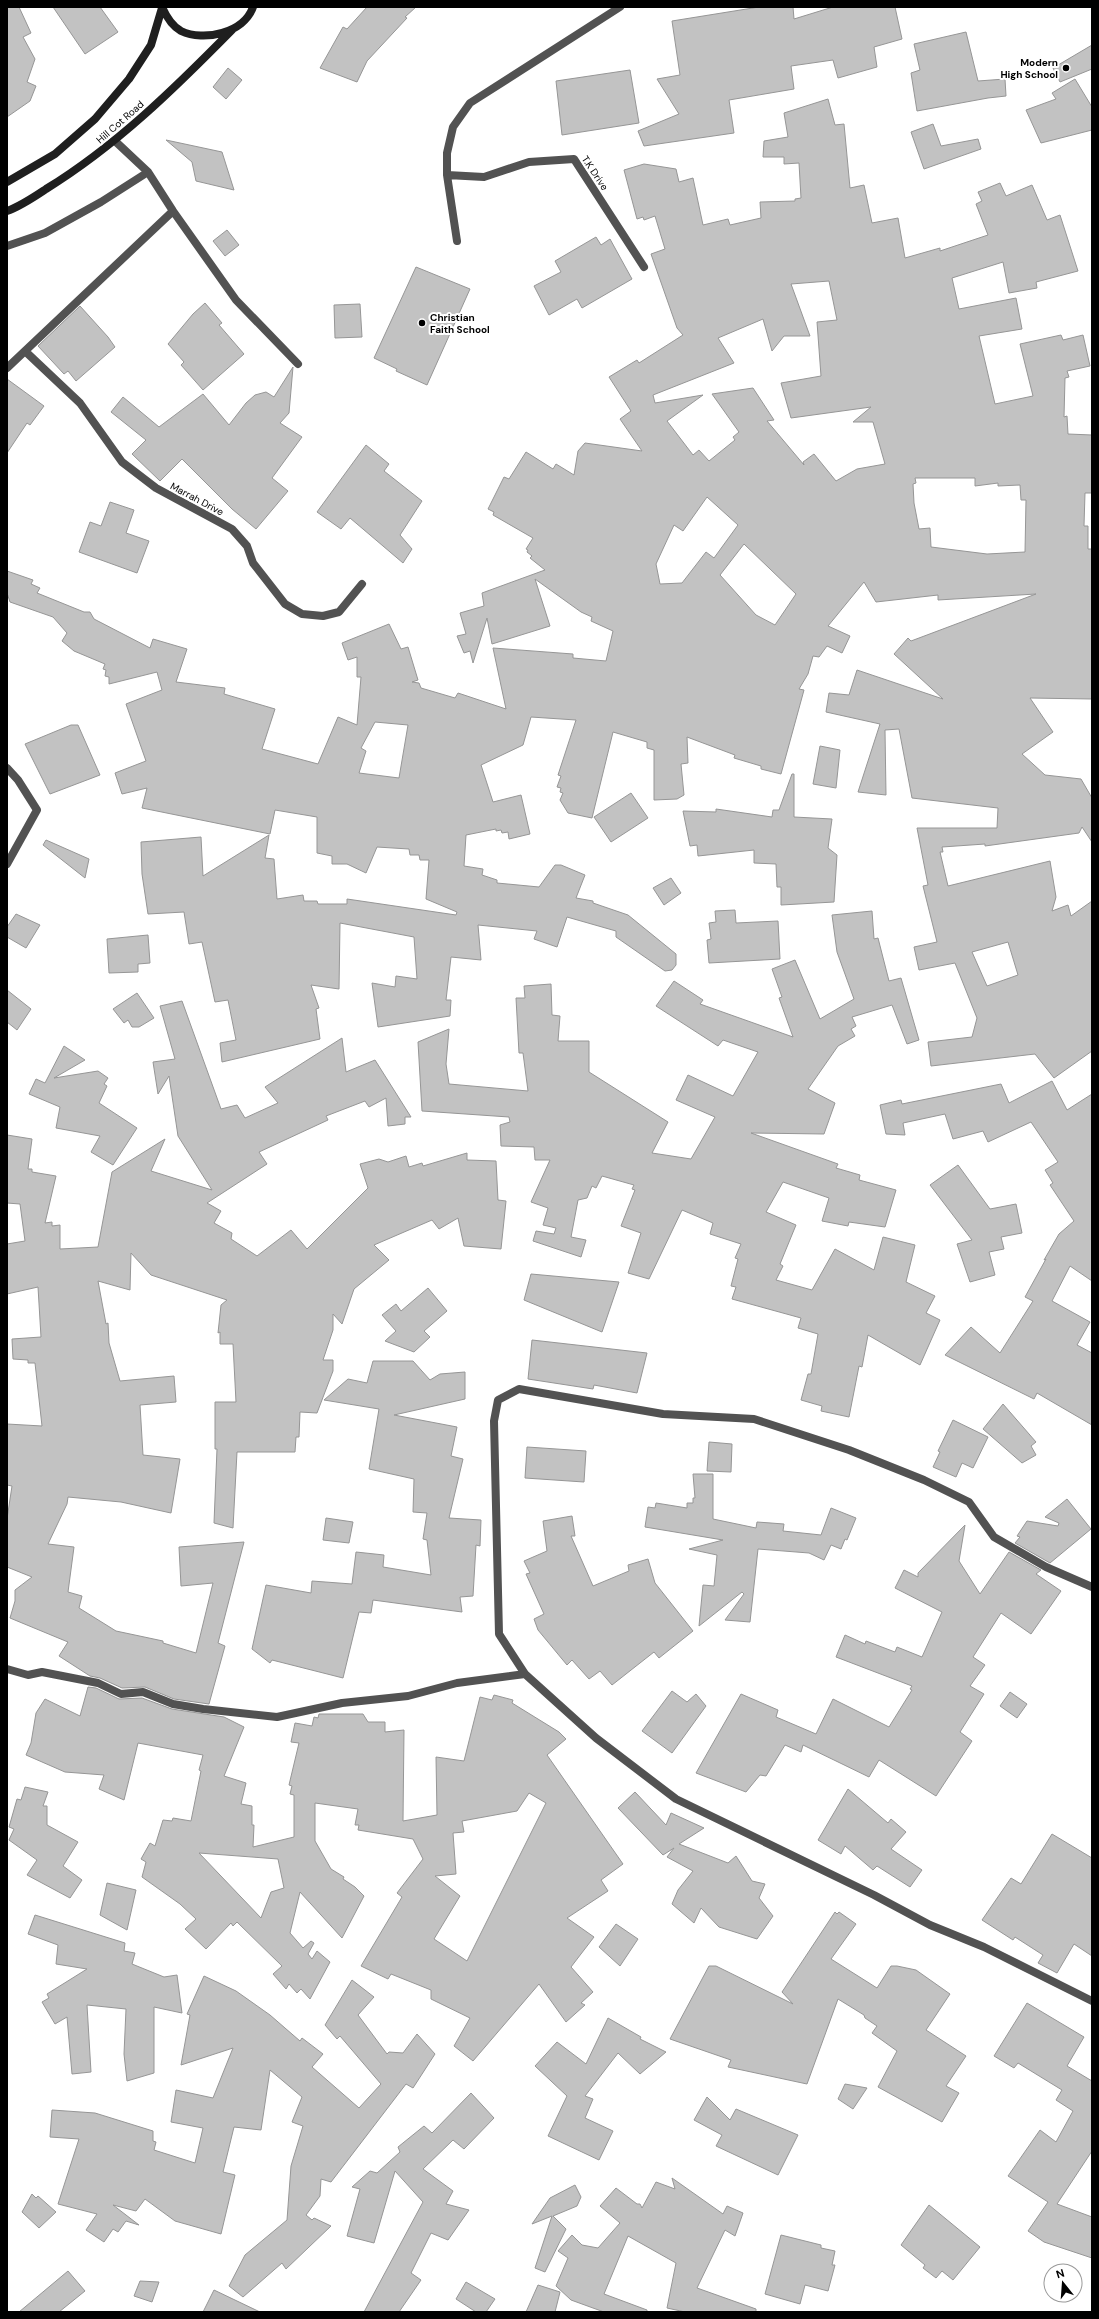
<svg xmlns="http://www.w3.org/2000/svg" width="1099" height="2319" viewBox="0 0 1099 2319" font-family="'DM Sans',sans-serif">
	<rect width="100%" height="100%" fill="#fff"/>
	<path fill="#c2c2c2" stroke="#969696" fill-rule="evenodd" d="M7,7H19L31,33L23,37L35,59L27,82L36,86L30,101L7,117Z
		M53,7H100L118,32L85,54Z
		M367,7H416L405,17L407,18L367,61L357,82L320,68L343,27L347,29Z
		M759,7H793L794,19L833,7H895L902,39L874,47L877,67L838,78L833,60L791,66L794,89L729,100L734,133L644,146L638,131L679,114L657,79L680,75L672,21Z
		M966,32L978,81L1005,79L1006,96L988,98L917,111L911,73L920,70L914,44Z
		M1092,45V69L1060,82L1053,68Z
		M228,68L242,80L226,99L213,87Z
		M630,70L639,123L562,135L556,81Z
		M1075,79L1092,107V130L1041,143L1026,110L1056,99L1052,93Z
		M828,99L835,125L844,124L850,188L864,185L872,223L898,218L905,258L940,248V251L988,235L976,204L982,201L978,192L1000,183L1006,196L1032,185L1047,220L1060,215L1078,271L1036,282L1037,288L1009,293L1003,262L952,278L959,309L1016,298L1022,329L979,336L995,404L1033,396L1020,344L1061,335L1063,340L1083,335L1090,366L1067,371L1069,377L1065,378L1064,417L1067,416L1068,434L1092,435V493H1085L1084,526H1088V549H1092V699L1030,698L1053,732L1022,754L1045,775L1081,779L1092,798V842L1082,827L1079,833L985,846V844L942,847L943,852H940L948,886L1050,861L1056,897L1052,911L1068,905L1071,916L1092,901V1051L1054,1078L1035,1054L931,1066L928,1042L972,1037L977,1018L955,963L919,970L914,947L937,942L923,886L928,885L917,828H997L998,808L912,798L899,729L885,730L886,795L858,792L880,724L826,712L829,693L849,695L857,670L943,699L894,654L908,638L911,641L1036,594L938,600V595L876,602L864,582L828,626L850,636L842,653L827,646L819,657L813,656L808,674L799,689L804,690L781,774L761,769V766L734,758L735,755L687,737L688,763L681,764L684,795L677,799L654,800V750L647,748V742L613,732L592,818L568,813L560,800L563,793L560,792L561,788L557,787L561,776L558,775L576,720L531,717L523,745L481,765L493,802L521,795L530,834L509,839L508,832L502,833L501,830L496,831V829L466,835L464,866L483,869L482,875L497,880V883L539,887L555,865H561L585,875L576,898L593,901V903L628,915L676,954V965L672,970L665,971L616,937V931L567,917L557,947L534,939L537,931L478,925L481,960L451,957L446,1000H451L450,1016L378,1027L372,983L395,987L396,976L417,979L414,937L340,923L339,989L311,985L319,1008L316,1009L320,1039L222,1062L220,1043L236,1040L228,1000L215,1002L202,942L189,944L184,912L148,914L142,874L141,842L201,837L203,876L269,835L265,858L274,859L277,899L303,895L304,901H317L318,904H347V899L456,915L457,912L426,899L429,860H420L419,855H410L409,849L377,847L366,873L347,864H332V856L317,853V817L275,810L270,834L142,808L147,788L122,794L115,773L146,761L126,704L162,690L157,672L109,684V677L105,676L106,670L103,669L105,664L74,651L62,641L67,633L53,617L10,602L7,593V571L33,580L31,584L40,588L37,593L84,612H90L94,619L150,648L153,639L187,649L176,682L225,688L224,694L275,709L262,749L318,764L338,717L357,725L361,677H357V657L348,660L342,643L389,624L401,649L408,647L418,680L412,682L419,683L421,688L455,698L458,693L506,709L493,648L573,654V658L606,661L613,631L591,621L592,617L581,612L535,579L550,626L492,644L487,618L473,663L470,651L464,653L457,636L466,634L460,613L484,606L482,593L545,570L530,558L532,556L527,552L528,550L526,549L533,538L493,515L494,512L488,509L504,477L509,479L526,452L553,469L556,464L574,475L578,451L585,443L642,451L620,419L631,411L609,377L637,360L639,363L683,335L677,328L651,254L665,249L655,216L644,220L643,217L637,219L624,170L644,164L676,169L679,182L693,178L703,225L728,219L730,225L761,218L760,202L795,201V199L801,198L799,163L784,164V157H763L764,141L788,137L784,113ZM829,281L837,320L817,322L821,376L781,383L791,418L871,407L853,422H873L885,464L857,469L836,481L814,454L803,462L804,465L767,421L774,420L753,388L712,394L739,432L733,437L735,440L709,461L699,450L693,455L667,421L703,395L655,403L653,395L734,363L718,338L763,319L772,351L784,336H810L791,284ZM915,478H975V486L998,483V486L1020,485L1021,500H1026L1025,552L987,554L931,547L930,528L919,529L914,503L913,484L916,483ZM707,497L738,525L714,558L706,552L682,583L660,584L656,564L674,525L683,531ZM744,544L796,594L775,625L756,615L720,575ZM375,722L408,725L399,778L359,773L366,751L361,748ZM1008,942L1018,975L987,986L972,952Z
		M933,124L941,146L978,139L981,149L924,169L911,132Z
		M166,140L222,152L234,190L196,181L192,162Z
		M227,230L239,245L225,256L213,241Z
		M596,237L601,245L610,239L632,279L582,308L577,299L549,315L534,286L561,272L555,261Z
		M416,267L470,289L427,385L396,371L397,369L374,358Z
		M205,303L222,323L219,325L244,354L203,390L181,365L184,362L168,344L193,314Z
		M360,304L362,337L335,338L334,305Z
		M80,306L108,337L115,347L76,381L68,371L64,374L38,346Z
		M293,367L289,413L280,423L302,437L272,478L288,491L256,529L232,509L182,459L160,481L132,454L146,440L111,412L123,397L159,427L203,394L229,425L246,403L255,395L266,392L274,397Z
		M7,379L44,406L30,425L27,423L7,453Z
		M366,445L389,464L384,471L422,501L400,535L412,549L403,563L350,518L341,529L317,512Z
		M110,502L134,510L126,533L149,541L137,573L79,552L90,522L101,526Z
		M71,725H78L100,775L50,794L25,744Z
		M820,746L840,750L836,788L813,784Z
		M792,774H794V817L832,819L828,848L837,855L834,902L781,905V887H777L776,864L754,863V850L698,856L697,845L690,846L683,811L716,812V809L772,817L773,810H779Z
		M631,793L648,818L611,842L594,817Z
		M46,840L89,859L85,878L43,845Z
		M671,878L681,893L664,905L653,888Z
		M735,910L736,923L778,921L780,959L709,963L707,940L711,939L709,923L716,922L715,911Z
		M872,911L874,939L878,938L889,981L901,978L919,1040L907,1044L892,1005L852,1017L856,1026L851,1029L855,1036L838,1046L808,1089L835,1103L824,1134L751,1133L838,1164L836,1168L860,1175L859,1180L896,1190L885,1227L849,1222L848,1226L822,1221L829,1198L783,1182L766,1212L796,1225L780,1264L783,1266L776,1280L812,1290L835,1249L874,1270L883,1237L915,1245L906,1282L935,1296L926,1313L940,1320L920,1365L868,1335L862,1367L859,1366L849,1417L821,1411L822,1406L801,1400L808,1374H811L818,1334L798,1328L801,1318L732,1299L736,1287L731,1286L738,1259L735,1258L741,1244L710,1234L713,1223L682,1210L649,1279L628,1273L641,1233L621,1226L635,1190L632,1189L634,1185L602,1176L596,1188L592,1186L587,1198L578,1200L571,1237L586,1240L581,1257L533,1241L536,1231L554,1234L556,1228L543,1225L548,1208L531,1202L550,1160H535L534,1147L501,1146L500,1125L510,1122L509,1117L422,1111L418,1042L449,1029L446,1064L449,1084L528,1091L523,1053H519L516,998H525L524,986L551,984L552,1015L560,1016L558,1041H589V1072L668,1122L652,1153L691,1159L715,1117L676,1100L688,1075L733,1096L758,1052L723,1040L718,1046L656,1006L674,981L703,1000L700,1004L793,1037L779,998L782,997L772,969L795,960L820,1019L854,999L837,952L832,915Z
		M16,914L40,925L26,948L7,937V927Z
		M148,935L150,963L138,964V972L109,973L107,939Z
		M7,990L31,1009L17,1030L7,1022Z
		M137,993L154,1018L139,1027H132L128,1020L124,1023L113,1009Z
		M182,1001L221,1109L237,1105L245,1118L278,1103L265,1087L342,1038L346,1072L375,1060L411,1117H405V1124L388,1126L386,1098L369,1107L365,1101L326,1116L328,1120L259,1152L267,1164L207,1203L221,1211L214,1223L232,1233L231,1239L257,1256L291,1230L307,1249L368,1188L360,1164L379,1159L388,1162L406,1156L409,1167L422,1163L423,1166L467,1153V1160L496,1161L498,1200L506,1201L501,1249L464,1246L458,1218L439,1229L432,1220L374,1245L389,1260L354,1289L342,1324L333,1314V1330L323,1360H333V1371L317,1413L300,1412L299,1437H296L295,1452H237L233,1528L214,1523L217,1449H215V1402H236L233,1344H220V1332L218,1333L221,1305L227,1300L151,1275L131,1253L130,1290L98,1281L106,1324L108,1323L109,1343L120,1381L174,1376L176,1402L140,1405L143,1455L180,1459L171,1513L121,1502L68,1497L67,1504L48,1544L74,1547L68,1592L82,1596L79,1608L116,1631L163,1641V1643L196,1653L213,1583L181,1586L179,1547L244,1542L218,1643L225,1646L209,1704L174,1699L145,1687L122,1688L100,1678L90,1676L59,1656L68,1642L10,1618L15,1601V1590L32,1577L7,1567V1519L12,1486L7,1485V1424L42,1426L35,1363H28V1360L13,1359L12,1339L41,1337L38,1287L7,1294V1244L25,1241L20,1204L7,1203V1135L32,1139L28,1169H32V1172L56,1176L45,1223L52,1222V1226L60,1225V1249L98,1247L112,1172L165,1139L151,1171L212,1190L178,1136L169,1076L158,1094L153,1062L175,1059L160,1006Z
		M64,1046L85,1060L54,1078L98,1071L108,1078L104,1084L107,1086L99,1103L137,1128L113,1165L91,1152L100,1136L56,1128L60,1107L29,1094L36,1079L45,1083Z
		M1052,1081L1067,1110L1092,1094V1281L1070,1266L1052,1301L1090,1322L1077,1345L1092,1353V1425L1037,1393L1034,1399L945,1355L971,1327L1000,1353L1033,1301L1025,1297L1046,1259L1044,1260L1059,1234L1074,1221L1050,1185L1053,1183L1045,1170L1058,1162L1031,1122L988,1142L983,1131L953,1139L945,1114L903,1123L905,1135L886,1134L880,1105L901,1100L902,1104L1001,1084L1009,1103Z
		M958,1165L990,1209L1016,1204L1022,1233L1001,1237L1004,1249L989,1252L995,1275L970,1282L957,1244L972,1240L930,1185Z
		M531,1274L619,1282L602,1332L524,1300Z
		M428,1288L447,1311L424,1331L430,1337L414,1352L385,1341L396,1331L382,1315L396,1304L401,1311Z
		M532,1340L647,1353L637,1393L594,1385L593,1389L528,1379Z
		M373,1361H413L430,1380L440,1374L465,1372V1399L394,1415L457,1427L451,1456L463,1459L449,1518L481,1520L480,1546L476,1545L473,1596L460,1597L462,1612L373,1600L371,1613L359,1612L343,1678L272,1660L270,1663L252,1649L266,1585L311,1593L312,1581L352,1584L356,1552L384,1555L383,1567L431,1575L427,1540L423,1539L427,1513L413,1512L414,1479L369,1469L379,1409L324,1400L348,1379L367,1383Z
		M1003,1404L1036,1442L1031,1446L1036,1455L1022,1463L983,1429Z
		M953,1420L988,1437L973,1468L962,1463L956,1477L933,1467L940,1452L938,1451Z
		M709,1442L732,1444L731,1472L707,1471Z
		M527,1447L586,1451L584,1482L525,1478Z
		M693,1474H713V1519L756,1528L757,1522L784,1524L783,1531L821,1535L831,1508L856,1518L847,1540L845,1539L841,1549L831,1545L824,1560L809,1553L758,1549L750,1622L725,1620L744,1594L742,1592L699,1626L703,1585L714,1586L717,1555L689,1549L723,1540L645,1527L648,1507L655,1508L656,1503L687,1508V1503H693V1498H695Z
		M1067,1499L1091,1529L1050,1563L1015,1543L1020,1537L1017,1536L1027,1521L1058,1526L1059,1523L1045,1517Z
		M572,1516L575,1536H571L593,1586L629,1571L628,1565L648,1559L655,1583L693,1631L659,1658L654,1652L612,1685L600,1671L589,1679L572,1660L567,1665L538,1630L534,1619L544,1614L526,1574L530,1573L524,1561L547,1551L543,1521Z
		M326,1518L353,1522L349,1543L323,1540Z
		M965,1525L959,1561L980,1594L1009,1552L1041,1570L1036,1574L1061,1591L1031,1634L1001,1613L973,1657L985,1665L970,1686L984,1694L960,1732L972,1741L936,1796L879,1760L869,1777L803,1745L801,1752L785,1745L766,1776L760,1775L746,1792L696,1773L741,1694L778,1710L776,1717L816,1734L833,1699L889,1727L912,1690L910,1689L912,1686L836,1657L845,1635L865,1644L866,1641L895,1652L897,1647L922,1657L942,1612L895,1588L904,1570L918,1577V1573Z
		M88,1687L96,1688L119,1699L142,1698L172,1709L224,1717L244,1727L224,1776L246,1783L241,1804L252,1806V1825H254L253,1847L294,1837V1795L290,1794L292,1786L289,1785L299,1743L291,1742L295,1723L312,1726L314,1717L318,1718L319,1714H363L368,1722H385V1732L404,1730L403,1821L437,1815L436,1757L464,1761L480,1697L492,1700L494,1695L513,1700L512,1703L559,1732L566,1739L547,1755L623,1864L601,1880L608,1891L567,1918L594,1937L571,1967L593,1992L581,2003L585,2005L566,2022L539,1984L473,2061L454,2046L470,2018L431,1999V1990L391,1974L388,1979L361,1966L402,1897L397,1893L423,1859L413,1839L358,1830L359,1825H355L358,1809L315,1803V1841L331,1869L344,1877L343,1879L355,1887L364,1896L342,1938L300,1892L290,1933L303,1948L311,1941L314,1943L308,1954L312,1959L317,1951L330,1962L310,1999L301,1989L297,1993L289,1984L286,1989L273,1974L282,1966L237,1922L233,1926L231,1923L206,1949L185,1929L196,1919L180,1904L142,1877L146,1862L141,1859L150,1843L155,1846L163,1820L172,1821L173,1818L191,1821L201,1771L199,1770L203,1755L138,1743L124,1800L99,1789L104,1775L65,1772L26,1755L31,1743L36,1713L45,1699L80,1716ZM529,1793L546,1803L467,1961L434,1939L460,1896L435,1876L456,1874L453,1833L464,1832L462,1821L517,1811ZM199,1853L278,1859L284,1888L271,1892L261,1918Z
		M672,1691L687,1702L696,1694L706,1706L672,1753L642,1731Z
		M1010,1692L1027,1704L1017,1718L1000,1706Z
		M25,1787L48,1792L43,1806H47V1825L78,1842L63,1866L82,1880L70,1898L27,1875L37,1860L9,1840L14,1829L9,1827L17,1799L21,1800Z
		M848,1789L888,1823L891,1819L906,1832L891,1849L922,1870L910,1887L877,1866L873,1870L845,1846L841,1854L818,1840Z
		M635,1792L666,1825L671,1813L704,1828L679,1844L728,1863L736,1856L752,1881L765,1884L759,1898L773,1916L757,1939L719,1927L701,1908L694,1923L672,1904L678,1890L693,1871L667,1857L674,1848L663,1855L618,1808Z
		M1052,1834L1092,1858V1956L1074,1944L1057,1973L1038,1963L1043,1955L1015,1937L1013,1940L982,1920L1011,1878L1021,1884Z
		M107,1883L136,1890L127,1930L100,1915Z
		M835,1912L837,1914L839,1912L856,1924L831,1959L877,1988L891,1966H897L916,1970L950,1994L926,2030L966,2056L946,2086L959,2093L942,2122L878,2087L897,2051L872,2033L877,2026L865,2018L864,2015L838,1999L807,2084L728,2067L731,2060L670,2039L709,1966H716L793,2004L782,1992Z
		M35,1915L125,1943L124,1951L135,1953L132,1964L164,1977L177,1975L182,2013L154,2007V2073L127,2081L124,2054L126,2009L87,2005L91,2072L72,2074L67,2017L55,2024L42,2002L49,1998L47,1994L87,1969L56,1964L58,1945L28,1934Z
		M616,1924L638,1939L620,1966L599,1947Z
		M204,1976L236,1991L270,2015L300,2041L302,2038L323,2054L312,2067L359,2108L381,2084L340,2036L337,2039L325,2025L352,1980L374,1997L358,2015L387,2054L389,2052L403,2053L417,2034L435,2054L413,2088L406,2084L331,2182L321,2179L320,2196L306,2215L312,2220L314,2218L331,2226L286,2269L282,2263L243,2297L229,2286L245,2255L287,2220L291,2166L303,2126L292,2122L302,2097L270,2070L261,2130L234,2127L223,2172L235,2175L221,2234L175,2221L145,2199L136,2211L113,2205L139,2225L126,2221L118,2232L113,2229L104,2242L86,2230L97,2214L58,2204L79,2139L50,2137L52,2110L95,2113L153,2131V2141L156,2142L154,2150L195,2163L203,2128L171,2122L176,2090L213,2098L233,2048L181,2065L190,2015L187,2014Z
		M1027,2003L1084,2037L1067,2066L1092,2081V2151L1057,2204L1092,2217V2258L1044,2242L1028,2231L1048,2202L1008,2176L1040,2130L1056,2142L1073,2111L1056,2100L1062,2090L1018,2063L1014,2068L994,2056Z
		M608,2018L641,2037L640,2039L666,2052L640,2074L618,2053L585,2096L593,2099L585,2118L613,2131L599,2160L548,2136L567,2096L535,2066L557,2042L586,2064Z
		M845,2084L867,2088L853,2109L838,2099Z
		M471,2093L494,2118L464,2149L453,2140L423,2169L453,2191L446,2204L469,2210L448,2240L431,2233L411,2273L421,2280L399,2312H364L423,2202L395,2171L374,2243L347,2236L360,2189L352,2187L370,2171L377,2173L400,2152L398,2147L424,2126L432,2133Z
		M707,2097L730,2120L736,2109L798,2135L778,2175L716,2146L722,2135L694,2120Z
		M672,2178L723,2214L727,2206L743,2213L735,2236L725,2230L697,2288L756,2309V2312H685L667,2308L676,2263L628,2236L604,2294L647,2310V2312H604L571,2300L556,2286L568,2258L558,2251L572,2235L582,2245L598,2248L620,2223L600,2206L616,2188L637,2204H640L642,2208L656,2182L675,2189Z
		M575,2185L581,2197L577,2206L553,2216L566,2229L545,2272L535,2268L552,2216L532,2224L550,2198Z
		M32,2194L36,2198L38,2196L56,2212L39,2228L22,2212Z
		M929,2205L980,2247L953,2280L942,2271L936,2278L923,2268L925,2265L901,2245Z
		M781,2235L821,2245V2248L835,2251L832,2265H835L828,2291L805,2285L800,2304L765,2294Z
		M68,2271L85,2291L59,2312H19Z
		M140,2281L159,2282L152,2302L134,2296Z
		M466,2282L495,2299L486,2312H476L456,2299Z
		M538,2285L560,2292L555,2312H526Z
		M214,2290L260,2312H203Z"/>
	<g fill="none" stroke-linecap="round" stroke-linejoin="round">
		<path stroke="#525252" stroke-width="8" d="M115,141L148,172L173,211L236,300L298,364
			M447,175L484,177L529,162L574,159L644,267
			M457,241L447,175V153L453,127L470,103L620,7
			M7,246L45,233L101,202L148,172
			M26,352L80,403L122,462L156,488L232,529L247,546L253,563L285,604L302,614L323,616L339,612L362,584
			M7,368L173,211
			M7,768L18,780L37,810L7,864
			M1092,1587L1046,1567L994,1537L969,1502L924,1480L849,1450L754,1419L663,1414L519,1389L498,1400L494,1421L499,1634L525,1674L596,1738L676,1799L874,1895L930,1925L984,1947L1092,2001
			M7,1669L28,1675L42,1672L98,1683L121,1694L143,1692L173,1704L203,1709L277,1717L342,1703L408,1696L457,1683L525,1674"/>
		<path stroke="#1f1f1f" stroke-width="8" d="M162,7C166,16 172,26 181,31C204,42 244,33 253,7
			M7,182L55,154L95,119L129,79L151,45L162,8
			M7,211C21,206 34,197 46,189C116,146 175,88 232,30"/>
	</g>
	<g fill="#000" stroke="#fff" stroke-width="1.5">
		<circle cx="1066" cy="68" r="4"/>
		<circle cx="422" cy="323" r="4"/>
	</g>
	<g text-anchor="middle" dominant-baseline="central" stroke-width="4" stroke-linejoin="round" paint-order="stroke">
		<g font-size="10" font-weight="bold" fill="#000" stroke="#fff" text-anchor="end">
			<text x="1058" y="62">Modern<tspan x="1058" dy="12">High School</tspan></text>
			<text x="430" y="317" text-anchor="start">Christian<tspan x="430" dy="12">Faith School</tspan></text>
		</g>
		<g font-size="10" fill="#000" stroke="#fff">
			<text transform="translate(120 122) rotate(-41)">Hill Cot Road</text>
			<text transform="translate(595 173) rotate(56)">T.K Drive</text>
			<text transform="translate(197 499) rotate(28)">Marrah Drive</text>
		</g>
	</g>
	<rect width="1099" height="2319" fill="none" stroke="#000000" stroke-width="16"/>
	<g transform="translate(1063 2283) rotate(343)"><circle r="19" fill="#ffffff" stroke="#999999"/>
	<path d="M0-3L7 15L0 10L-7 15Z" fill="#000000"/>
	<text y="-6" font-size="11" font-weight="bold" text-anchor="middle" fill="#000000">N</text>
	</g>
</svg>
